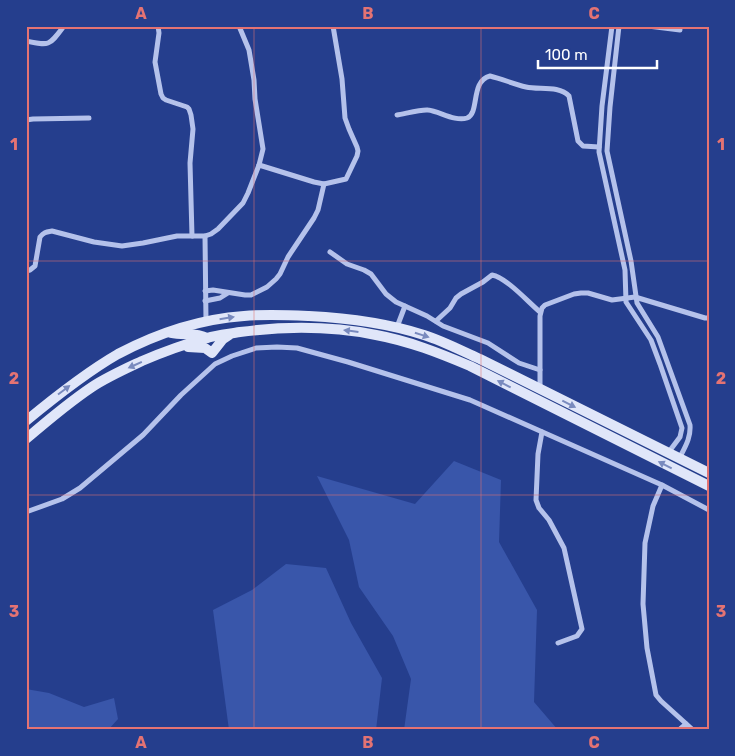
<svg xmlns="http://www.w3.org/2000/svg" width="735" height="756" font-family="Rubik,sans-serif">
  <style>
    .green { fill: #3956aa }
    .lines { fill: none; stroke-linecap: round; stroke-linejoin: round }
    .minor { stroke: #b5c2eb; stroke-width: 5 }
    .secondary { stroke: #e0e6f9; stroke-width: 10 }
    .oneway { fill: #798abe }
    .grid { fill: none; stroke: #e47373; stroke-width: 1; stroke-opacity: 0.55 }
    .neatline { fill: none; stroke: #e47373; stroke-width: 2 }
    .grid-label { font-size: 16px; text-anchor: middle; font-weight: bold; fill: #e47373 }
  </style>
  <rect width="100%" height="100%" fill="#253e8d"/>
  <g class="green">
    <polygon points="454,461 501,480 499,542 537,610 534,702 558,730 404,730 411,679 393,636 359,587 349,540 317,476 415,504"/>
    <polygon points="286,564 326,568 351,623 382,678 376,730 229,730 213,610 252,590"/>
    <polygon points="26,689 49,693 84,707 114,698 118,719 108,730 26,730"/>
  </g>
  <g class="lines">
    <g class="minor">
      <polyline points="158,26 159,33 155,62 161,94 163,98 166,100 187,107 189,109 191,115 193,129 190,163 192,236"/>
      <polyline points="612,26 602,106 599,152 625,270 626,302 651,340 660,364 682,428 680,437 668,453"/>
      <path d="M619,26L610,107L607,151L631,261L637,303L658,337L690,425C691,438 685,447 679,459"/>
      <polyline points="648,26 680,30"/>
      <path d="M26,41C50,46 49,46 64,26"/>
      <path d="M397,115C404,114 422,109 428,110C439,111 455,122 467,118C480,113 470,81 490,76C502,79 514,84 526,87C539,90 559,85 569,96L578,141L583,146L599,147"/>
      <polyline points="26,120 33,119 89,118"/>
      <polyline points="259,165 314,182 324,184"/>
      <polyline points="205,236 206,321"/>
      <polyline points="330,252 347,264 364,270 371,274 386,294 396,302 427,316 443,326 488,343 519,363 540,370"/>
      <path d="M26,271L30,270L35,266L40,237C44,232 46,232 52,231L94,242L122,246L143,243L177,236H205L211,234L218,229L243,203L248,193L259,165L263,149L255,99L254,80L249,50L239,26"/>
      <polyline points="205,291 213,290 245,295 251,295 267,287 276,279 280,274 288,257 314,218 318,210 324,184 346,179 357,156 358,151 357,147 349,129 345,118 342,79 333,26"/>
      <polyline points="205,301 220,298 228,293"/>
      <path d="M436,321L450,308L456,298L461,294L483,282L492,275C507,278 528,302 540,312"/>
      <polyline points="397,327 405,306"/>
      <polyline points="540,389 540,316 542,308 545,305 574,294 581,293 588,293 612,300 635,297 705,318 709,318"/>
      <polyline points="542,432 538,454 536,500 539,508 549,520 564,548 582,629 577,636 558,643"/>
      <polyline points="662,485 653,506 645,543 643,604 647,648 656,695 661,701 693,730"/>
      <polyline points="26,512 62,499 80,488 143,435 181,395 215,364 232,356 256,348 277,347 297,348 348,362 470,400 662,485 709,510"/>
      <polyline points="679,730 686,724"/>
    </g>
    <g class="secondary">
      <path d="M171,333C183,336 195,332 207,338"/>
      <polyline points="188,347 205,348 212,353 223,339 229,335"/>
      <path d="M26,421C55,397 85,373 118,354C156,334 201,319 244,316C266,314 287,315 309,316C348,318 387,323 424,335C443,341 462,351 480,359L709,473"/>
      <path d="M26,439C47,421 68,403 92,387C107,377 125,369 142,361C163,352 185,344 207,338C218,335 229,334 240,332C286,326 331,326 376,335C409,341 439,353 470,366L709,486"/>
    </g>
  </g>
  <defs><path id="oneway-solid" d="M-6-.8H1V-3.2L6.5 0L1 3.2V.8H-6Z" transform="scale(1.25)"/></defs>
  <g class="oneway">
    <use href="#oneway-solid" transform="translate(227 318) rotate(-9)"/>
    <use href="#oneway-solid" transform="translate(351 331) rotate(-173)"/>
    <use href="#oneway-solid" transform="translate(422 335) rotate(18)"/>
    <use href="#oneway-solid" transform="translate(135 365) rotate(156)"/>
    <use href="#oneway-solid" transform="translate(504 384) rotate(-153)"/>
    <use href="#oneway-solid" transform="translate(64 390) rotate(-37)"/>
    <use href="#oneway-solid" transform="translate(569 404) rotate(27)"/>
    <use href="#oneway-solid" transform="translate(665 465) rotate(-153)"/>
  </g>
  <path class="grid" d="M254,26V730M481,26V730M26,261H709M26,495H709"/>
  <rect width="735" height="756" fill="none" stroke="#253e8d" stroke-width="55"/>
  <path d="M538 60v8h119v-8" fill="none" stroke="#ffffff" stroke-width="2.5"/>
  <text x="545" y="60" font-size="15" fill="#ffffff" stroke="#253e8d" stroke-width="4" paint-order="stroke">100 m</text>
  <rect x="28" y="28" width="680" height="700" class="neatline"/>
  <g class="grid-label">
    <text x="141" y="19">A</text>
    <text x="368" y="19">B</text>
    <text x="594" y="19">C</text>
    <text x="14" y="150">1</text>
    <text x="721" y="150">1</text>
    <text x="14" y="384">2</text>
    <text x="721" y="384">2</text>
    <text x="14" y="617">3</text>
    <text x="721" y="617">3</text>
    <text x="141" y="748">A</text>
    <text x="368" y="748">B</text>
    <text x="594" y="748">C</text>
  </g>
</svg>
